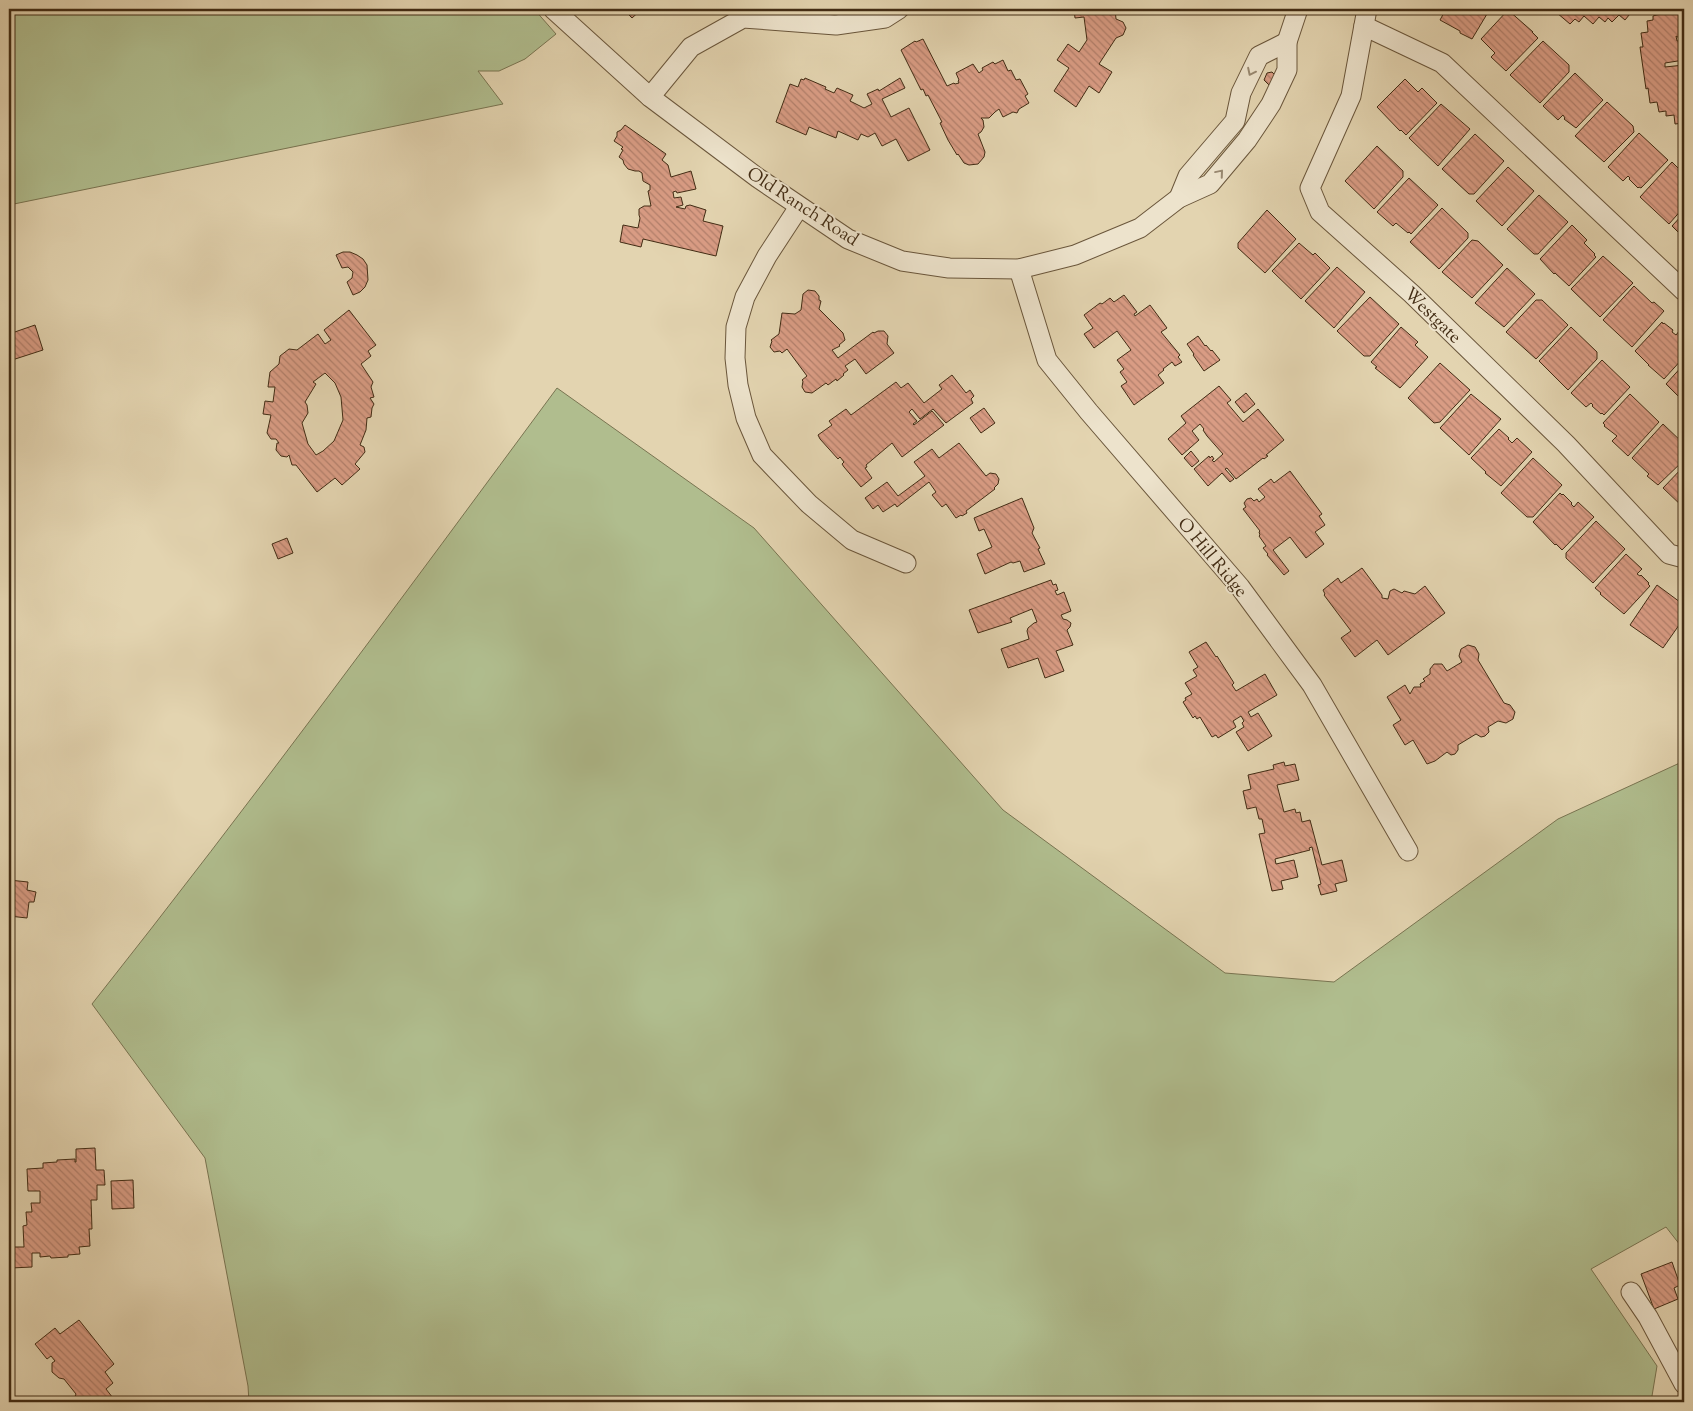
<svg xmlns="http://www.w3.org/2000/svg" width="1693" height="1411" font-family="'Sorts Mill Goudy',serif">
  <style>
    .green { fill: #b0bd8e; stroke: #797451 }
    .building { fill: url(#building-back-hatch); stroke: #422c14; fill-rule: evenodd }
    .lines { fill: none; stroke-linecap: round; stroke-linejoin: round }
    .minor-casing { stroke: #6a563b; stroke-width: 21 }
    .minor { stroke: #ede3cc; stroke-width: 19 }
    .oneway { stroke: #988870 }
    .labels { text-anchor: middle; stroke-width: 4; stroke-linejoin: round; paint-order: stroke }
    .street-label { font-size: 18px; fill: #422c14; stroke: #ede3cc }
  </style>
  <defs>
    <pattern id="building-back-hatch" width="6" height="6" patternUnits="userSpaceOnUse" patternTransform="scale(1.25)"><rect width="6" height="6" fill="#d99c84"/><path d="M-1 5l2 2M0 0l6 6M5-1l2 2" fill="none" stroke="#b27f6b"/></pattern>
  </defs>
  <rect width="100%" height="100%" fill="#e3d4b0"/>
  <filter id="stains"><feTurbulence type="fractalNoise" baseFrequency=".004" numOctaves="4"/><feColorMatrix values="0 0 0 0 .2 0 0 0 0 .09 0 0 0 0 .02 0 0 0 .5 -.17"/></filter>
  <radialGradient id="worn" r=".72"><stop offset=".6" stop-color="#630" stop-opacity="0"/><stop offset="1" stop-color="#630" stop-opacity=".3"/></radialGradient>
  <g class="green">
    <polygon points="9,9 429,9 431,11 431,9 534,9 556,34 525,59 499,71 478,71 503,104 9,205"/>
    <path d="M557,388L754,528L1003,810L1225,973L1334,982L1558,819L1684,761V1250L1666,1227L1591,1269L1657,1366L1651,1402H249L248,1386L205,1158L92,1004C252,802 404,595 557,388Z"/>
  </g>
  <g class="building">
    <polygon points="623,9 642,9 632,18"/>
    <polygon points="1074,9 1115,9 1116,19 1123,22 1126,28 1123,35 1116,38 1099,64 1112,72 1099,93 1089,86 1076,107 1054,91 1069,68 1057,60 1068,44 1079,52 1087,40 1084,17 1075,18"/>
    <polygon points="1446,9 1490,9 1472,39 1460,33 1460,31 1440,20"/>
    <polygon points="1555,9 1634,9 1625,20 1619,15 1612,22 1608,18 1605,22 1599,17 1593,24 1584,16 1579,22 1575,19 1570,24 1557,13 1559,12"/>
    <polygon points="1660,9 1684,9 1684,35 1681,39 1676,36 1677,41 1684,40 1684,60 1665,63 1665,67 1684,65 1684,123 1675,124 1674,115 1666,116 1666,111 1659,112 1657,102 1650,103 1648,88 1646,89 1640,47 1643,47 1641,33 1648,32 1647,21 1653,20 1653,16 1660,14"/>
    <polygon points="1508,10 1533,32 1532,32 1538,38 1506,71 1491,57 1495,53 1481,39"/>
    <polygon points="923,39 947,86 954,83 955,84 959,83 958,81 959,80 956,73 973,64 979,73 983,70 982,68 993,62 995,64 1003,60 1008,71 1011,70 1016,80 1020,79 1028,94 1025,96 1029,103 1019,109 1017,113 1013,112 1003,117 999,109 995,112 989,118 981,118 983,120 984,127 981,132 978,134 985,152 984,157 978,164 969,165 964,163 958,154 957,155 948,140 940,123 942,122 928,95 926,96 923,89 921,90 901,50 915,41 916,42"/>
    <polygon points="1543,41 1569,65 1569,72 1540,103 1510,75"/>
    <polygon points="1272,72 1278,78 1275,84 1269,85 1264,80 1267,73"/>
    <polygon points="1575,73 1603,100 1576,128 1564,119 1565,118 1563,115 1558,120 1543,106"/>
    <polygon points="805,78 826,87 825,89 834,93 837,88 853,95 850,101 864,108 872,104 867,94 878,89 879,91 900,78 905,88 882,99 891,117 909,108 930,150 908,161 896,139 882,146 875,133 868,137 861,134 858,140 838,131 836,138 809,127 806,135 776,122 790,84 798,87 801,79 804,80"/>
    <polygon points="1405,79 1418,92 1422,88 1437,103 1406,135 1401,130 1400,131 1377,107"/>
    <polygon points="1607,102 1633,126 1634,132 1604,162 1575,136"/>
    <polygon points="1441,104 1470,129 1438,166 1409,138"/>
    <polygon points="625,125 666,154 662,160 668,165 671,177 691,171 696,189 677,193 676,191 673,192 674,198 681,197 683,205 676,207 685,209 686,206 690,205 706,210 703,221 723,226 716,256 643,239 641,247 620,242 623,225 638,228 640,218 639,215 639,209 644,206 651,206 648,191 650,190 650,185 643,181 642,173 639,171 635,171 628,169 624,164 623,160 619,157 623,150 621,149 623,147 614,141 617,136 617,132 621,130"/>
    <polygon points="1639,133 1668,160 1641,188 1639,187 1638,188 1629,179 1630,178 1628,176 1623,181 1608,167"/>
    <polygon points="1475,134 1504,161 1474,194 1469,194 1442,169"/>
    <polygon points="1377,146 1403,171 1403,177 1374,209 1345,181"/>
    <polygon points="1672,162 1684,174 1684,207 1669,224 1640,197"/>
    <polygon points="1508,167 1534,191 1502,226 1476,201"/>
    <polygon points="1409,178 1438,205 1411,234 1409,232 1408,233 1396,223 1393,226 1377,212"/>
    <polygon points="1539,195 1568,222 1538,254 1534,254 1507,229"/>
    <polygon points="1442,208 1468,233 1468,238 1439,269 1410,242"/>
    <polygon points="1267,210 1296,239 1265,273 1238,248 1238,243"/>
    <polygon points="1684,213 1684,238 1672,226"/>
    <polygon points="1572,225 1587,240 1584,243 1595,254 1594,255 1596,257 1569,286 1555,273 1554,274 1540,259"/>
    <polygon points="1472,240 1478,241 1503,265 1472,298 1442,272"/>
    <polygon points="1299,243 1313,255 1315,253 1330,268 1301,299 1272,271"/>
    <polygon points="343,252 350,252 357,255 363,259 367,265 368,280 365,287 360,292 353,295 347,282 352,278 353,272 348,267 342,268 336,255"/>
    <polygon points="1603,256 1633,283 1600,317 1571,289"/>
    <polygon points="1337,267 1365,292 1334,328 1305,301"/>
    <polygon points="1507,268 1535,294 1504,327 1475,303"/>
    <polygon points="1634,286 1652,303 1654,302 1664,311 1632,347 1603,320"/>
    <polygon points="808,290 815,291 819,296 819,300 821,301 819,309 843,333 845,340 839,345 840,346 832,350 838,358 873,332 874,333 878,331 884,331 888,336 887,344 894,353 866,374 855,359 845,366 848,370 843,374 844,375 837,381 836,379 828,385 826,383 812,393 805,392 802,387 803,381 802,380 807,376 787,349 782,353 780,351 774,352 770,347 772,341 771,340 779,334 782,313 795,314 801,310 803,294"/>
    <polygon points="1124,295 1137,312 1134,314 1135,316 1150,305 1167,328 1161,332 1180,355 1178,357 1182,362 1175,366 1172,362 1163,369 1164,370 1158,375 1164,383 1134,405 1121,386 1127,382 1120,372 1124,369 1117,360 1131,350 1117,331 1094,348 1084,334 1093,328 1084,315 1100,303 1102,304 1110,298 1114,302"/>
    <polygon points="1370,297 1399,324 1370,356 1364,356 1337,331"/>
    <polygon points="1536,300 1542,300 1568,325 1536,359 1506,332"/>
    <path d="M349,310L376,345L368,351L371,356L361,364L373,382L371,387L374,397L370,398L374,404L372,408L371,417L367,418L366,430L360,445L364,447L365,452L355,464L360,469L342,485L335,478L317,492L296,465H292L289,455L287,457L281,456L276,450L277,443H279L276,439H271L267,433L271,415L263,414L265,401L273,402L275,387H268L270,372L279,364L280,356L289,349L297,350L318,334L325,344L331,340L324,330ZM325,373L335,383L341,397L343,420L334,441L323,451L316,455L308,444L302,423L308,413L307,405L305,402L316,384L313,382Z"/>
    <polygon points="1662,322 1663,324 1664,323 1673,330 1672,332 1676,335 1680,330 1684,334 1684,357 1664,379 1648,365 1649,365 1635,351"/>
    <polygon points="35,325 43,350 9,361 9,334"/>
    <polygon points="1401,327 1418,342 1415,345 1428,357 1400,388 1375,368 1377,367 1371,362"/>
    <polygon points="1571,327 1597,352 1597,359 1568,390 1539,361"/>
    <polygon points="1198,336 1205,346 1206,345 1211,351 1212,350 1220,360 1204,371 1193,355 1194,354 1187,344"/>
    <polygon points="1602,360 1630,387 1604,415 1602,413 1601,414 1592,406 1593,405 1591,403 1586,407 1571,393"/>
    <polygon points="1440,363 1470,390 1440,422 1434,423 1408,398"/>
    <polygon points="1684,364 1684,400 1682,398 1681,399 1666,384"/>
    <polygon points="952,375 966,393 970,390 974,396 971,399 973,403 946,423 933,409 920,419 912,409 909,412 917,421 913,424 914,425 932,411 944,425 902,457 892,443 866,465 867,467 865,468 872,478 861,487 844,467 842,464 844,462 840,457 838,459 820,439 818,435 832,425 829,421 846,409 851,415 896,382 901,388 908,383 924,403 942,389 939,385"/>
    <polygon points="1219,386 1231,400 1227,403 1243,422 1258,409 1284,440 1266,455 1268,456 1264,459 1263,458 1236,479 1227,468 1225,469 1234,479 1230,482 1222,473 1208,486 1194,469 1209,456 1210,458 1212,456 1214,459 1212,460 1214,462 1223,454 1207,436 1203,430 1204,429 1200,424 1192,431 1199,440 1182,455 1168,439 1186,423 1181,416"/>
    <polygon points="1246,393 1255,404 1244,413 1235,402"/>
    <polygon points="1471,394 1501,419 1469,455 1440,428"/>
    <polygon points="1630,394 1659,422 1628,456 1612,441 1617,436 1604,426 1605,425 1603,423"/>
    <polygon points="984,408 995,423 981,433 970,418"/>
    <polygon points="1663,424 1684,444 1684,460 1658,485 1647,476 1649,474 1632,458"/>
    <polygon points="1499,429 1509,438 1508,439 1512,443 1517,438 1532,452 1501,486 1485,473 1486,472 1471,458"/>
    <polygon points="959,443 986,476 990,473 996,474 999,479 998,484 994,488 995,489 966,511 967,513 962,516 961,515 956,518 946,504 942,507 932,495 936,492 929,482 897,507 895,504 883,512 878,505 873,509 865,498 887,482 898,496 925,476 914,462 932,449 939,458"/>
    <polygon points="1191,451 1199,461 1192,467 1184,458"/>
    <polygon points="1533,458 1562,485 1533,517 1527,517 1501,493"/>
    <polygon points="1684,466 1684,508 1663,488"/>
    <polygon points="1290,471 1322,514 1319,516 1325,525 1315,532 1324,544 1306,558 1290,537 1273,550 1289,571 1284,575 1267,555 1268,554 1263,548 1266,546 1259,536 1260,535 1259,532 1260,531 1243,509 1246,507 1244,503 1247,499 1251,498 1254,501 1257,499 1259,502 1265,497 1258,489 1271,479 1274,483"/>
    <polygon points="1560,493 1562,495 1563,494 1572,503 1571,504 1574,507 1578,502 1594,517 1562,550 1556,544 1555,545 1533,522"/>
    <polygon points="1022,498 1034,528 1032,533 1040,548 1038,549 1045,564 1024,572 1020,561 1013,563 1011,562 985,574 977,554 992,547 984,529 979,531 974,518"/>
    <polygon points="1596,521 1625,549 1593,583 1566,558 1566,553"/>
    <polygon points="287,538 293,553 278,559 272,544"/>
    <polygon points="1626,554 1642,569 1637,574 1640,576 1641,575 1649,583 1648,584 1650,586 1624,614 1600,594 1601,593 1595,588"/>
    <polygon points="1362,568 1382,595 1382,598 1388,599 1390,591 1394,589 1402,593 1404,591 1415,594 1425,586 1445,613 1388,655 1377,640 1355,657 1341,638 1351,631 1324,595 1325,594 1323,590 1338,578 1341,583"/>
    <polygon points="1051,580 1053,585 1056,584 1058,590 1055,591 1057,595 1064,592 1071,611 1061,615 1063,619 1067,620 1071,623 1070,627 1067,630 1073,645 1056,651 1064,671 1045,678 1038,658 1008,668 1001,649 1029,639 1027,631 1028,628 1034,623 1037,622 1032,609 1010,618 1012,622 978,633 969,610"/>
    <polygon points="1657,585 1684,605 1684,618 1663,648 1630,625"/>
    <polygon points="1206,642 1216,657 1217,656 1234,683 1232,685 1236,691 1265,674 1277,695 1248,712 1251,717 1258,713 1272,736 1248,751 1236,732 1244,727 1242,723 1244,721 1241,716 1233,721 1236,727 1218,738 1216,735 1212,737 1200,717 1197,719 1195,716 1193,718 1183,702 1186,700 1185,698 1192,694 1185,683 1197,676 1193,670 1198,667 1189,652"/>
    <polygon points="1468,645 1475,647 1479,654 1478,660 1504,703 1510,705 1515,712 1513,719 1506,723 1498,721 1488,727 1489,732 1485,736 1481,737 1476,734 1458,745 1458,750 1455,754 1451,755 1447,752 1435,761 1427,764 1413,740 1405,745 1393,725 1401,720 1387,697 1405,685 1410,694 1414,687 1421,687 1420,684 1425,681 1423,679 1430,674 1430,669 1434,664 1442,664 1447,671 1462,662 1459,656 1461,649"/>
    <polygon points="1284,762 1285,766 1295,764 1299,780 1277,785 1284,812 1295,809 1296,813 1300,812 1302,822 1310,820 1322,865 1342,860 1347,881 1335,884 1337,891 1321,895 1318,885 1321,884 1312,847 1309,848 1310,850 1275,859 1276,864 1294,860 1298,877 1281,881 1283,889 1272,891 1259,834 1265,833 1262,819 1259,819 1256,807 1247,809 1243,791 1251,789 1248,775 1274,769 1273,765"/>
    <polygon points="9,880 28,882 27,890 36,892 34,902 29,902 27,918 9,916"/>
    <polygon points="95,1148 96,1170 104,1170 105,1185 97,1185 97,1200 91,1200 92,1229 89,1229 90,1246 79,1247 80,1254 68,1255 68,1257 51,1258 50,1256 40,1257 40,1253 32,1253 32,1267 11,1268 10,1247 24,1247 23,1226 27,1225 26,1212 32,1212 31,1203 40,1203 40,1191 28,1191 27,1169 43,1168 43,1163 57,1162 57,1160 75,1159 75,1162 76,1162 76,1149"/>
    <polygon points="133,1180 134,1208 112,1209 111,1181"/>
    <polygon points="1672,1262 1680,1285 1674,1288 1678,1299 1654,1309 1641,1274"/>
    <polygon points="79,1320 114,1364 105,1372 113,1383 106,1389 116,1402 76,1402 74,1399 76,1394 64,1379 59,1378 52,1372 52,1363 55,1361 51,1356 47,1359 35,1344 55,1328 60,1334"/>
  </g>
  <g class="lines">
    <g class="minor-casing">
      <g id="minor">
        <polyline points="553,9 650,97 758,178 848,239 902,261 949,268 1019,269 1075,255 1140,228 1179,198 1210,184 1247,140 1271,104 1287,70 1287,42 1298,9"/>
        <polyline points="1367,9 1351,96 1310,188 1320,212 1412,294 1566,444 1669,554 1684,558"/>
        <polyline points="1364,26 1442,63 1684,291"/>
        <polyline points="650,97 691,47 743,18 836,25 885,18 899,9"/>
        <polyline points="1179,198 1188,176 1235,121 1241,93 1259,56 1287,42"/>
        <polyline points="799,207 767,256 745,297 736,327 735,358 738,385 746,418 762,455 809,504 852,540 906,563"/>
        <polyline points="1019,269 1047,360 1089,412 1240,587 1312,685 1408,851"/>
        <polyline points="1631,1292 1648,1317 1684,1384"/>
      </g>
    </g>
    <use href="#minor" class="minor"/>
  </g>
  <defs><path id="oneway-chevron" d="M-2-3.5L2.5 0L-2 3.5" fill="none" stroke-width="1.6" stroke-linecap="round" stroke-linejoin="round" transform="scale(1.25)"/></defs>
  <g class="oneway">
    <use href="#oneway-chevron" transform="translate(1251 72) rotate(116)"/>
    <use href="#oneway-chevron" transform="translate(1220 173) rotate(-50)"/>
  </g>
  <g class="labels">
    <g class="street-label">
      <text transform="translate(803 206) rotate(33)" y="6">Old Ranch Road</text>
      <text transform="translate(1433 315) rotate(44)" y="6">Westgate</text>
      <text transform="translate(1213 557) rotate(50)" y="6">O Hill Ridge</text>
    </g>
  </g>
  <rect width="1693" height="1411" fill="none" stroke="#e3d4b0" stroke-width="30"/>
  <rect x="10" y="10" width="1673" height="1391" fill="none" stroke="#422c14" stroke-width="2.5"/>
  <rect x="15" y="15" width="1663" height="1381" fill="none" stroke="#422c14"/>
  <rect width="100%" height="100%" filter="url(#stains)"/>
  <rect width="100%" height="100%" fill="url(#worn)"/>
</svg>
